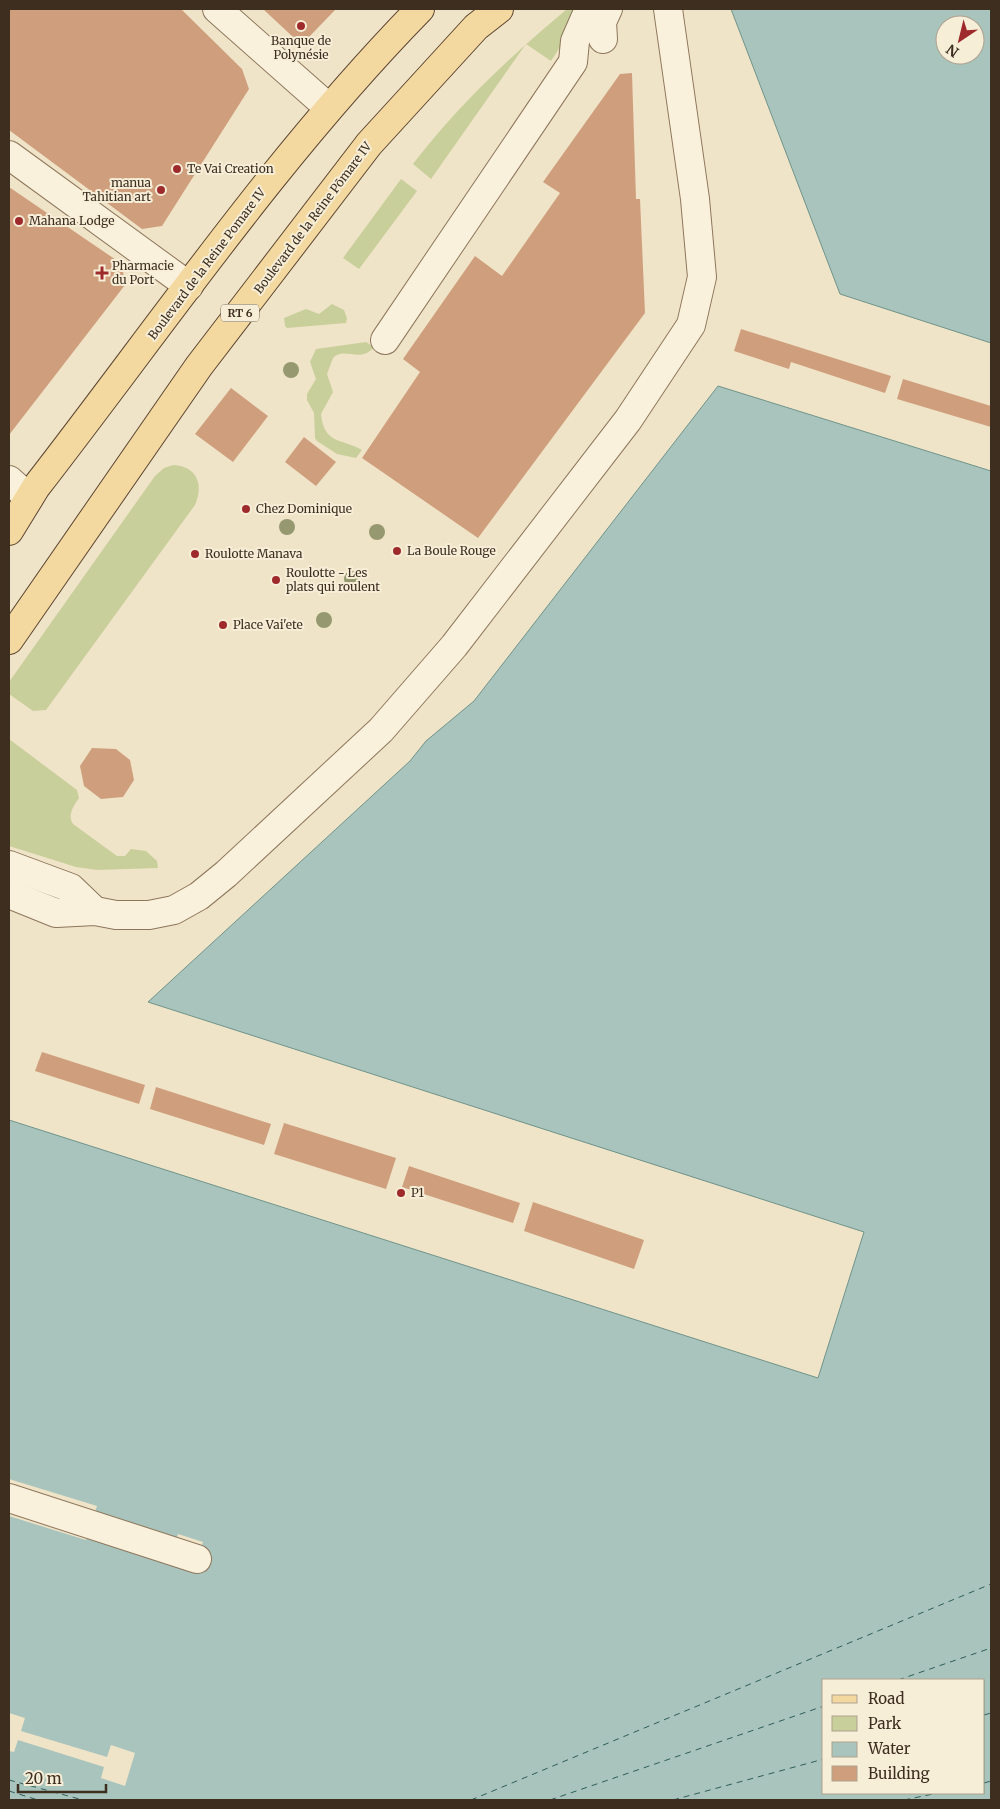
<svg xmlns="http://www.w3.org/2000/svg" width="1000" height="1809" font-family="Merriweather,serif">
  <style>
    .green { fill: #c9cf9b }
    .water { fill: #a9c4bc; stroke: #6f938a; fill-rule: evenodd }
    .pier { fill: #f0e4c8 }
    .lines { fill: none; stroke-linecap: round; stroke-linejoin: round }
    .ferry { stroke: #2f5d5a; stroke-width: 1; stroke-dasharray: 6 5; stroke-linecap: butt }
    .building { fill: #cf9f7d }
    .minor-casing { stroke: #8d765c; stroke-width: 30 }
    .major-casing { stroke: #5b4430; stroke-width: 30 }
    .minor { stroke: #faf1dc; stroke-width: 28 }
    .major { stroke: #f3d9a0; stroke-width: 28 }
    .tree { fill: #96986f }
    .poi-dot { fill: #9e2a2b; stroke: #f7eed8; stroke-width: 2 }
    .labels { text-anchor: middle; stroke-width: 4; stroke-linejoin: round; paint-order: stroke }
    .shield { fill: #f7eed8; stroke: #756857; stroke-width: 1 }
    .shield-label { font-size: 11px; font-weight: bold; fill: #3d2e20 }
    .poi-label { font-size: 12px; fill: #3d2e20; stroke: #f7eed8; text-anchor: start }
    .street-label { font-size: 12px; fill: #3d2e20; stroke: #f7eed8 }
  </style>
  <rect width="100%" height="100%" fill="#f0e4c8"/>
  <g class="green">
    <path d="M567,9H581L577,21L551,61L526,44L431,179L413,164C457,106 511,56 567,9Z"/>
    <polygon points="401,179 417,191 359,269 343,258"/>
    <polygon points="332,304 344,310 347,318 346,323 287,328 285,326 284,318 306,309 319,314"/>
    <path d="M366,342L374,347C360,364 344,346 333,358L327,374L333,392L321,414C324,445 342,438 362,450L356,458L337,454L317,441L315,438L314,413L307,400V394L316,379L310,362L316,349Z"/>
    <path d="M173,465C197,466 204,485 195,505L46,710L33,711L9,694V682L155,476L164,468Z"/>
    <path d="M9,739L77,790L79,798C74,806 67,814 73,824L117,856H125L131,849L146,851L157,861L158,868L97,870L76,867L9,846Z"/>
  </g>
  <g class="water">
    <path d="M731,9H991V343L840,294ZM945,25H975V55H945Z"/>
    <path d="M718,386L991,471V1800H9V1120L818,1378L864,1232L148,1002L410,761L426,741L474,701ZM824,1680H984V1793H824Z"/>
  </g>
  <g class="pier">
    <polygon points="9,1479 97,1506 93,1518 175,1545 178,1534 203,1542 193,1572 169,1564 172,1555 90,1528 86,1540 9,1516"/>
    <polygon points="9,1713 25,1718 21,1731 107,1757 111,1745 135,1753 125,1786 101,1778 104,1767 18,1740 14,1752 9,1751"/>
  </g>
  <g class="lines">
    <g class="ferry">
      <polyline points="898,1680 991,1648"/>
      <polyline points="984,1715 991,1713"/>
      <polyline points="9,1780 83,1800"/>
      <polyline points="984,1783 991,1781"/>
      <polyline points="9,1791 38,1800"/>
      <polyline points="471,1800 991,1584"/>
      <polyline points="550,1800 824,1706"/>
      <polyline points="673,1800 824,1759"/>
      <polyline points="904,1800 938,1793"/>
    </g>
  </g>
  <g class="building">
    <polygon points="9,9 181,9 242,69 249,89 162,226 142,229 9,130"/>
    <polygon points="263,9 336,9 308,38 293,37"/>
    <polygon points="632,73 636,199 640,199 645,313 478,538 362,458 420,372 403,359 475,256 502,276 560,193 543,182 620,74"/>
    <polygon points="9,187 122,264 125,285 9,435"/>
    <polygon points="741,329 891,376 885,393 791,362 789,369 734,351"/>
    <polygon points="903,379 991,406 991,427 897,399"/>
    <polygon points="231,388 268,416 233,462 195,434"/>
    <polygon points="304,437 336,462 316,486 285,462"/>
    <polygon points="92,748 116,749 130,760 134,780 123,797 101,799 84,786 80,766"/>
    <polygon points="42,1052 145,1085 139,1104 35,1071"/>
    <polygon points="156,1087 271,1124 264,1145 150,1109"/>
    <polygon points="284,1123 396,1158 386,1189 274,1154"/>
    <polygon points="409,1166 520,1203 513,1223 402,1187"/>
    <polygon points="533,1202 644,1240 634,1269 524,1231"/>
  </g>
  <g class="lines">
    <g class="minor-casing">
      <g id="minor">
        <polyline points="217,9 329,108"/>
        <polyline points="603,39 602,22 608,9"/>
        <polyline points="9,155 189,286"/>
        <polyline points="385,340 573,62 575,41 589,9"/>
        <polyline points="9,480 29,498"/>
        <polyline points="9,865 71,888 95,911"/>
        <polyline points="9,894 56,913 95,911 116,915 149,915 174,910 199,896 226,874 381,730 454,646 628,420 691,325 702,277 695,199 668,9"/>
        <polyline points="9,1498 197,1559"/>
      </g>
    </g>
    <g class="major-casing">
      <g id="major">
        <path d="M9,531L36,487C161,326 277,155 420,9"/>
        <polyline points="9,640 199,366 369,144 476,27 499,9"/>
      </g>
    </g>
    <use href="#minor" class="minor"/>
    <use href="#major" class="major"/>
  </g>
  <g class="tree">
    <circle cx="291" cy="370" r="8"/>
    <circle cx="287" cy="527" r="8"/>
    <circle cx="377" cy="532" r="8"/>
    <circle cx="352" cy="579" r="8"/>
    <circle cx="324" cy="620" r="8"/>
  </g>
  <g class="poi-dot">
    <circle cx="301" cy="26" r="5"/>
    <circle cx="177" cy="169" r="5"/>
    <circle cx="161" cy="190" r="5"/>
    <circle cx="19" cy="221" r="5"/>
    <path d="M99.5 265.5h5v5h5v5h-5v5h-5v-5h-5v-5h5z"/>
    <circle cx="246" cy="509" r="5"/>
    <circle cx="397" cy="551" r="5"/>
    <circle cx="195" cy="554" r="5"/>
    <circle cx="276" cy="580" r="5"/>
    <circle cx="223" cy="625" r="5"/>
    <circle cx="401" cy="1193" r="5"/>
  </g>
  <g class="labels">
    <rect class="shield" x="221" y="304.5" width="38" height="17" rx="4"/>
    <g class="shield-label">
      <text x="240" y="317">RT 6</text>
    </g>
    <g class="poi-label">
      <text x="301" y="45" text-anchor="middle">Banque de<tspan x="301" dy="14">Polynésie</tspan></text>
      <text x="187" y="173">Te Vai Creation</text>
      <text x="151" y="187" text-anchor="end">manua<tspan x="151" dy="14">Tahitian art</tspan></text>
      <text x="29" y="225">Mahana Lodge</text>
      <text x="112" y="270">Pharmacie<tspan x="112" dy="14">du Port</tspan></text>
      <text x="256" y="513">Chez Dominique</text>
      <text x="407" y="555">La Boule Rouge</text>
      <text x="205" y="558">Roulotte Manava</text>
      <text x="286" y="577">Roulotte - Les<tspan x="286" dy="14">plats qui roulent</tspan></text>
      <text x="233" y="629">Place Vai'ete</text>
      <text x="411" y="1197">P1</text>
    </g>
    <g class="street-label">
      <text transform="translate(313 218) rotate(-53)" y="4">Boulevard de la Reine Pōmare IV</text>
      <text transform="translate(207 264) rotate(-53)" y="4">Boulevard de la Reine Pomare IV</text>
    </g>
  </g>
  <rect width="1000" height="1809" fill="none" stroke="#3d2e20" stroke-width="20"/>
  <rect x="822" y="1679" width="162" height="115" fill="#f7eed8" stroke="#ada18e"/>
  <rect x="832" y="1695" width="25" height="8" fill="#f3d9a0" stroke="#ada18e"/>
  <text x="868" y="1704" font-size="15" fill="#3d2e20">Road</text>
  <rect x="832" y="1716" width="25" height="15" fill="#c9cf9b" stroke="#ada18e"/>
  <text x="868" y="1729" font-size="15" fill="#3d2e20">Park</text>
  <rect x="832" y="1742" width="25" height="15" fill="#a9c4bc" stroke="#ada18e"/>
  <text x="868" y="1754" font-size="15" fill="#3d2e20">Water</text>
  <rect x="832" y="1766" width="25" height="15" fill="#cf9f7d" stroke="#ada18e"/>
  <text x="868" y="1779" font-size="15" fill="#3d2e20">Building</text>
  <g transform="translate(960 40) rotate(215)"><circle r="24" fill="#f7eed8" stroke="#ada18e"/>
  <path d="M0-4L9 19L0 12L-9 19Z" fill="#9e2a2b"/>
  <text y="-8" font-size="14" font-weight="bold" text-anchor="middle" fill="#3d2e20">N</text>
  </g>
  <path d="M18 1784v8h88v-8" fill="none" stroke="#3d2e20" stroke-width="2.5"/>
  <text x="25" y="1784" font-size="15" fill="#3d2e20" stroke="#f7eed8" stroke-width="4" paint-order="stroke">20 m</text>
</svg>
